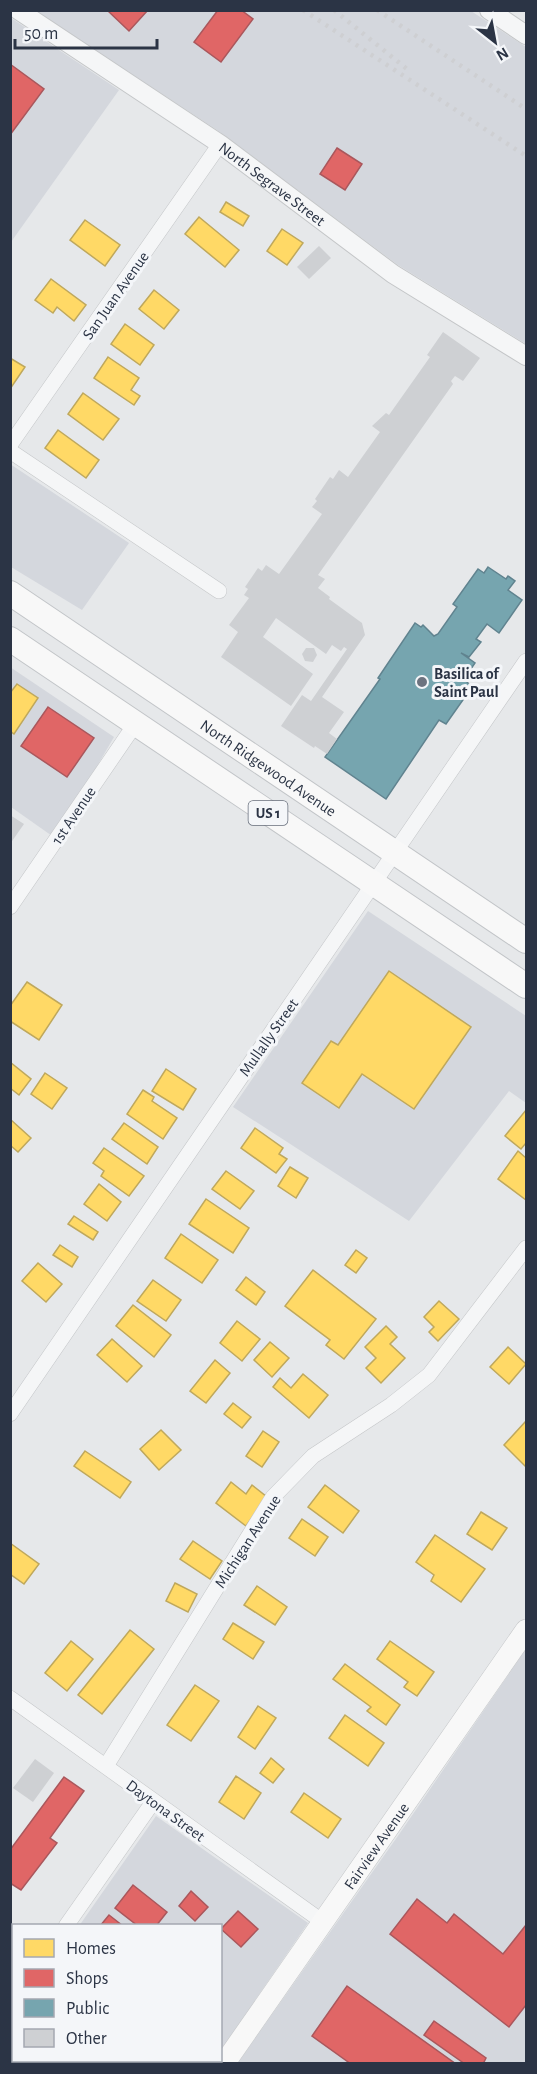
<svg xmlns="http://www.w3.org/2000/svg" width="537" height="2074" font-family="'Alegreya Sans',sans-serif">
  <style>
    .built { fill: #d4d7dd }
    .homes { fill: #ffd966; stroke: #bfa85c; stroke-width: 1.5 }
    .shops { fill: #e06666; stroke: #aa575c; stroke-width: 1.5 }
    .public { fill: #76a5af; stroke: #60838f; stroke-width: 1.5 }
    .building { fill: #ced0d3 }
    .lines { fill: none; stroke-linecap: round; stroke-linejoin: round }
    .minor-casing { stroke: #c4c6c8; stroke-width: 16 }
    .tertiary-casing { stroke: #c4c6c8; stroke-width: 20 }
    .secondary-casing { stroke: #c4c6c8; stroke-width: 22 }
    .primary-casing { stroke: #c2c5c8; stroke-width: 26 }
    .minor { stroke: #f5f6f7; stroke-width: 15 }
    .tertiary { stroke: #f5f6f7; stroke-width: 18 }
    .secondary { stroke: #f8f8f8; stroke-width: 21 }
    .primary { stroke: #f8f8f8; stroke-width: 24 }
    .rail { stroke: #cecfd2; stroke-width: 4.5; stroke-dasharray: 3 6; stroke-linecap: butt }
    .poi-dot { fill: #6c737f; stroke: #f4f6f9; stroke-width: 2 }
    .labels { text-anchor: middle; stroke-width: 6; stroke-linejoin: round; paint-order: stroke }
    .shield { fill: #f4f6f9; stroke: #676e7b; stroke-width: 1.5 }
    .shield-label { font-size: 15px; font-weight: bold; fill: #2b3445 }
    .street-label { font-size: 16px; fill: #2b3445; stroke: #f4f6f9 }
    .poi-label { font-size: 16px; font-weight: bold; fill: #2b3445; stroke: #f4f6f9; text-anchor: start }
  </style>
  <rect width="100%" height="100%" fill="#e6e8ea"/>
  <g class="built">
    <polygon points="36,11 471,11 526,47 526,344 398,265 217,130"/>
    <polygon points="11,18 119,90 11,242"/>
    <polygon points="10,464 129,543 82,610 11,567"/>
    <polygon points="10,667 114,737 55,838 11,807"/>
    <polygon points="368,911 526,1016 526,1103 509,1091 409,1221 233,1107"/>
    <polygon points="526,1649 526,2063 237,2064 400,1833"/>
    <polygon points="156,1816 308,1923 221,2050 220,1926 79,1926"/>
    <polygon points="13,2018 14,2060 213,2061 211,2064 11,2064 11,2023"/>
  </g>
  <g class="homes">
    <polygon points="226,202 249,216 243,226 220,212"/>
    <polygon points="199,217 239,250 225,267 185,234"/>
    <polygon points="85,220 120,245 105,266 70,240"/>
    <polygon points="282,229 303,243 287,265 267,251"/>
    <polygon points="51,279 86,305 74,321 57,307 53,313 35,300"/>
    <polygon points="154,290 179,310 164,329 139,309"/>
    <polygon points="125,324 154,345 140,365 111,344"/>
    <polygon points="108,357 139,378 131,390 140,396 134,405 94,378"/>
    <polygon points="10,358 25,367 10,389"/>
    <polygon points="83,393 119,419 103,440 68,414"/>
    <polygon points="58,430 99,460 86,478 45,448"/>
    <polygon points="17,684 38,698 14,734 10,731 10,693"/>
    <polygon points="389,971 471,1027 414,1109 362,1074 339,1108 302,1083 331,1041 338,1045"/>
    <polygon points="27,982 62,1005 39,1040 10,1021 10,1006"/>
    <polygon points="10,1062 31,1079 19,1095 10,1088"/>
    <polygon points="166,1069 196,1089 183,1110 152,1091"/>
    <polygon points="45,1073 67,1088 52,1109 31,1094"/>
    <polygon points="143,1090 154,1097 152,1101 177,1118 163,1139 127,1114"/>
    <polygon points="526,1110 526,1143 521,1149 505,1136"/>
    <polygon points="10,1119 31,1138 18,1152 10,1145"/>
    <polygon points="124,1123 158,1147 147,1164 112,1139"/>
    <polygon points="255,1128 283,1148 279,1154 287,1159 276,1173 241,1148"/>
    <polygon points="104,1148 144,1176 129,1196 101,1176 104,1171 93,1163"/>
    <polygon points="518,1151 526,1158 526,1200 498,1179"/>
    <polygon points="290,1167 308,1178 296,1198 278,1186"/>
    <polygon points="226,1171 254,1191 240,1209 212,1189"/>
    <polygon points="99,1184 121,1202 107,1221 84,1204"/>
    <polygon points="206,1199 249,1228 233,1253 189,1224"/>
    <polygon points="74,1216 98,1232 93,1240 68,1224"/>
    <polygon points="181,1234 218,1260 202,1283 165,1258"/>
    <polygon points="60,1245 78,1257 72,1267 53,1255"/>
    <polygon points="356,1250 367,1258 356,1273 345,1265"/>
    <polygon points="38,1263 62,1284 46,1302 22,1281"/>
    <polygon points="313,1270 376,1319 344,1359 326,1345 330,1340 285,1306"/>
    <polygon points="246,1277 265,1292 256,1305 236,1290"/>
    <polygon points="153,1280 181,1300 166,1321 137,1301"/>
    <polygon points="439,1301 459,1319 438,1341 429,1332 434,1327 424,1317"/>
    <polygon points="133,1305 171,1335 154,1357 116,1326"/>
    <polygon points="237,1321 260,1339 242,1361 220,1343"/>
    <polygon points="386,1326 397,1337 390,1344 405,1358 381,1383 366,1368 376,1358 365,1347"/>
    <polygon points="112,1339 142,1366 127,1382 97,1355"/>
    <polygon points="270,1342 289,1358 272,1377 254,1360"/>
    <polygon points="508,1347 526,1364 509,1384 490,1367"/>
    <polygon points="215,1360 230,1373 206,1403 190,1391"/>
    <polygon points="303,1374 328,1395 309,1418 273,1387 280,1378 291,1388"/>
    <polygon points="233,1403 251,1417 242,1428 224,1414"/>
    <polygon points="526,1421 526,1467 504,1445"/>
    <polygon points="161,1430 181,1450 159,1470 140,1449"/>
    <polygon points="263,1431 279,1442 262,1467 246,1456"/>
    <polygon points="85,1451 131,1482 120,1498 74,1466"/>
    <polygon points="231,1482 246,1494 252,1485 267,1497 246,1526 216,1503"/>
    <polygon points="325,1485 359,1511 343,1533 308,1507"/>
    <polygon points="481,1512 507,1528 492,1550 467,1534"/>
    <polygon points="302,1519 328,1537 315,1556 289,1538"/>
    <polygon points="435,1535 485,1569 461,1602 431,1581 434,1575 416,1562"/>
    <polygon points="193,1541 222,1561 210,1579 180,1559"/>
    <polygon points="10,1543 39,1564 24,1584 10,1574"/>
    <polygon points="175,1583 197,1594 188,1612 166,1601"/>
    <polygon points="257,1586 287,1607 275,1625 244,1605"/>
    <polygon points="233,1623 264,1642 253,1659 223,1639"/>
    <polygon points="130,1630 154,1649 102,1714 78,1695"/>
    <polygon points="71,1641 93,1659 67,1691 45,1673"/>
    <polygon points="390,1641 434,1672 417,1696 404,1687 408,1682 377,1659"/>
    <polygon points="345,1664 400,1705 386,1725 367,1711 371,1707 333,1679"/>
    <polygon points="195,1685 219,1701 191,1741 167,1725"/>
    <polygon points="258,1706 276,1718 255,1749 238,1737"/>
    <polygon points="345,1715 384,1743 368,1766 329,1738"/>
    <polygon points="271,1758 284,1769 273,1783 260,1773"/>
    <polygon points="236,1776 261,1793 244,1819 219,1802"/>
    <polygon points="304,1793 341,1819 328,1838 291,1812"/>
  </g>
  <g class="shops">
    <polygon points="107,10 148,10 129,31"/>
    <polygon points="218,10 241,10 253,19 221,62 194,42"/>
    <polygon points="10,64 44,89 10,135"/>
    <polygon points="337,148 362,164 345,190 320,174"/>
    <polygon points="48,707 94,738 67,777 21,746"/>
    <polygon points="64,1777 84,1791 50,1838 57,1843 21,1890 10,1883 10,1850"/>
    <polygon points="133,1885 167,1912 156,1926 138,1926 115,1908"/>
    <polygon points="191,1891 208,1907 195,1921 179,1906"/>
    <polygon points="417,1899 447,1923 454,1914 503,1954 526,1925 526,2005 509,2027 390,1934"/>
    <polygon points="238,1911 258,1929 241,1947 221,1929"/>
    <polygon points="109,1915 123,1926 100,1926"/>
    <polygon points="347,1986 456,2064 351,2064 312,2036"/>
    <polygon points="434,2021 486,2058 483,2064 465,2064 424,2035"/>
    <polygon points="137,2060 164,2060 168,2064 135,2064"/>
  </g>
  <polygon class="public" points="488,567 506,579 508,576 515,581 508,590 522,600 499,633 487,624 476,639 481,642 469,657 461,653 475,663 464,679 472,687 446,724 439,720 386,799 325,757 380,679 378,678 415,623 421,627 423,625 434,636 438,634 457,607 453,604 478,569 484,573"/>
  <g class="building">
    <polygon points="319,246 331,258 309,279 297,267"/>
    <polygon points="443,332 480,358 463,381 455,376 451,381 453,384 318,575 325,579 318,588 330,597 329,599 362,623 365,635 322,697 344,712 329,733 337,739 327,754 315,746 314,748 281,726 302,695 311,701 347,649 344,647 341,651 332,645 326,654 276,618 263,637 313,674 291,706 221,657 238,632 229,625 249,598 244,595 248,589 245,587 258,568 262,571 266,565 279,574 322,514 312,507 317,501 315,499 330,477 333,479 339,470 348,477 380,432 372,426 386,413 389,415 430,357 427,355"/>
    <polygon points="306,648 314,648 317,655 313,662 305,661 302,654"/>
    <polygon points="10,815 24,824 10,844"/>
    <polygon points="35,1759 54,1773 33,1802 13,1788"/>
  </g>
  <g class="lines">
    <g class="minor-casing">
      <g id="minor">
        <polyline points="10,445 220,144"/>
        <polyline points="10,451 219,591"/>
        <polyline points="10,907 136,723"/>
        <polyline points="10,1414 526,661"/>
        <polyline points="10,1698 323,1922"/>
        <polyline points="106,1766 273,1497 313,1456 391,1405 429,1375 526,1248"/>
        <polyline points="66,1926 153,1802"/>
        <polyline points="10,2004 14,1999"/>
      </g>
    </g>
    <g class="tertiary-casing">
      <g id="tertiary">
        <path id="s1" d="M18,10L220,144L393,274L526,356"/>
        <polyline points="489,10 526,35"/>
      </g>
    </g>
    <g class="secondary-casing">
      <g id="secondary">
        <path id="s2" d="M224,2064L526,1630"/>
      </g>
    </g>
    <g class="primary-casing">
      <g id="primary">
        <path id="s3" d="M10,593L526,941"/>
        <polyline points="10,639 526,986"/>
      </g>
    </g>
    <use href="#minor" class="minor"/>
    <use href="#tertiary" class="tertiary"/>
    <use href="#secondary" class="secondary"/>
    <use href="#primary" class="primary"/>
    <g class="rail">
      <polyline points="303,10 526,156"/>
      <polyline points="334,10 407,69"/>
      <polyline points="377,10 526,109"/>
    </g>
  </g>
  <circle class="poi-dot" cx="422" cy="682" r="6"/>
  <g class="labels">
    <rect class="shield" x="248.5" y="801" width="39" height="24" rx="4.5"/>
    <g class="shield-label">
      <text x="268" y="818">US 1</text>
    </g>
    <g class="street-label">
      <text dy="6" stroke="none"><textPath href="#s1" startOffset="308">North Segrave Street</textPath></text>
      <text transform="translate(115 295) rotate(-55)" y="6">San Juan Avenue</text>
      <text dy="6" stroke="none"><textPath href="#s3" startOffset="312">North Ridgewood Avenue</textPath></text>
      <text transform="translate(73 815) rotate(-56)" y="6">1st Avenue</text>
      <text transform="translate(268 1037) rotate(-55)" y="6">Mullally Street</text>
      <text transform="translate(247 1541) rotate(-57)" y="6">Michigan Avenue</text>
      <text transform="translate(166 1810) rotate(36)" y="6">Daytona Street</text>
      <text dy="6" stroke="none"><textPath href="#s2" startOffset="266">Fairview Avenue</textPath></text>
    </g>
    <g class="poi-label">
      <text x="434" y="679">Basilica of<tspan x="434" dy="18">Saint Paul</tspan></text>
    </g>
  </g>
  <rect width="537" height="2074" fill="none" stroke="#2b3445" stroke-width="24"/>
  <rect x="12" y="1924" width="210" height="138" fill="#f4f6f9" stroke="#a4a8b1" stroke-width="1.5"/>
  <rect x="24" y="1939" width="30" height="18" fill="#ffd966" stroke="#a4a8b1" stroke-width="1.5"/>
  <text x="66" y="1954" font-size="18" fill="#2b3445">Homes</text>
  <rect x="24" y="1969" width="30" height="18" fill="#e06666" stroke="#a4a8b1" stroke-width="1.5"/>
  <text x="66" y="1984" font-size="18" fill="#2b3445">Shops</text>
  <rect x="24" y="1999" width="30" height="18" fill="#76a5af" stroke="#a4a8b1" stroke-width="1.5"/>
  <text x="66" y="2014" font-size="18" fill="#2b3445">Public</text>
  <rect x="24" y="2029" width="30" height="18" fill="#ced0d3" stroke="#a4a8b1" stroke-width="1.5"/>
  <text x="66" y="2044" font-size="18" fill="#2b3445">Other</text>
  <g transform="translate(495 42) rotate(149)" stroke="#f4f6f9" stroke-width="4.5" paint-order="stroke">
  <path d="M0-4.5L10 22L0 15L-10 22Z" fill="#2b3445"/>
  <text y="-9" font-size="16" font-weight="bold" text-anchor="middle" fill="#2b3445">N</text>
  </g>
  <path d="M15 39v9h142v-9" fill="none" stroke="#2b3445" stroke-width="3"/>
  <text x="24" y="39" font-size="18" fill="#2b3445" stroke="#f4f6f9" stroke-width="4.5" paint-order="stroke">50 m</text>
</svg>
